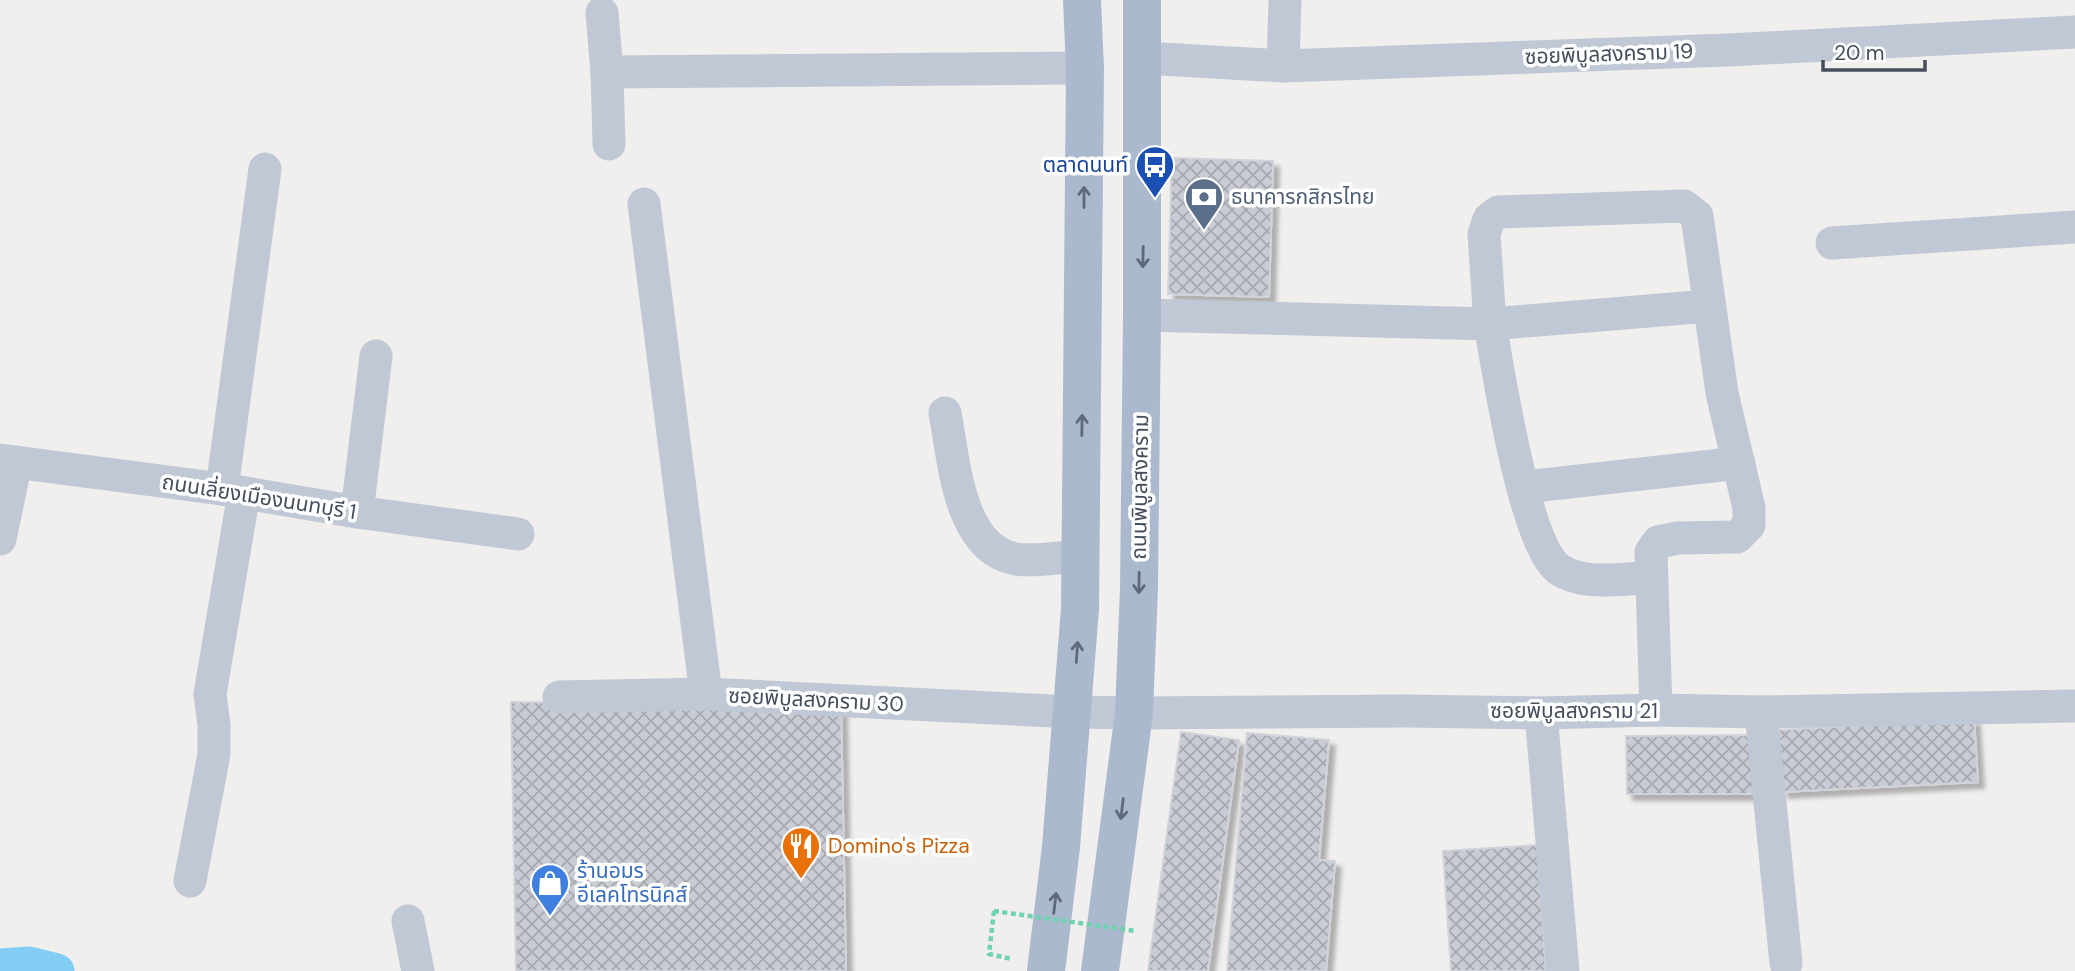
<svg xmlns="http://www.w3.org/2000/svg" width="2075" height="971" font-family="'DM Sans','Noto Sans Thai',sans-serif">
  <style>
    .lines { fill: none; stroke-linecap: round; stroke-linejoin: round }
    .canal { stroke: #82cdf3; stroke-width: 35 }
    .building { fill: url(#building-cross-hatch); stroke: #d1d3da; stroke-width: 2; filter: url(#shadow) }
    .path { stroke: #6ed3ae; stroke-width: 4.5; stroke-dasharray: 5 3.5; stroke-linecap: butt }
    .minor { stroke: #c0c8d5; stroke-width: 33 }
    .major { stroke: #abb9cf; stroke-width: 38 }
    .path-bridge { stroke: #6ed3ae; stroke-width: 4.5; stroke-dasharray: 5 3.5; stroke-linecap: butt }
    .oneway { stroke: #5e697a }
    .labels { text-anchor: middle; stroke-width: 7; stroke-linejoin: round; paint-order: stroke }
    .street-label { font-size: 21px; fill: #454e5d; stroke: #fff }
    .transit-label { font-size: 21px; fill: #164399; stroke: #fff; text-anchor: end }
    .service-label { font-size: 21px; fill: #4e5e75; stroke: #fff; text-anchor: start }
    .food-label { font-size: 21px; fill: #c56008; stroke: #fff; text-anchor: start }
    .shop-label { font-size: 21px; fill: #366cbe; stroke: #fff; text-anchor: start }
  </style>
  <defs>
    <pattern id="building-cross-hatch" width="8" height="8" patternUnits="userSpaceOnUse" patternTransform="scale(1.75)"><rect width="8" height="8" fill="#c9ccd4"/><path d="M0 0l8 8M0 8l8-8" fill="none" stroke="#a5a8af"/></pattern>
    <filter id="shadow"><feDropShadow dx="6" dy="6" stdDeviation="2" flood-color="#0004"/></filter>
  </defs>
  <rect width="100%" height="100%" fill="#f1eeee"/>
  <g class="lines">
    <polyline class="canal" points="0,966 29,964 57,971"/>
  </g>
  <g class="building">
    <polygon points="1172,158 1273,161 1269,297 1168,294"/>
    <polygon points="511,702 841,705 846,971 516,971"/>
    <polygon points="1974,719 1978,782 1782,792 1779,730"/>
    <polygon points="1181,732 1239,740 1208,971 1148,971"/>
    <polygon points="1247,733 1329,740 1319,860 1335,861 1326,971 1227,971"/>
    <polygon points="1756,735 1757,794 1627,794 1626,736"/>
    <polygon points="1537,845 1546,971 1451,971 1443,851"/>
  </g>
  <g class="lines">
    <polyline class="path" points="994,911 989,954 1012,959"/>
    <g class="minor">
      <polyline points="602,13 607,72"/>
      <polyline points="1143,58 1283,66 1728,50 2075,32"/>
      <polyline points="1283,66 1285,0"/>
      <polyline points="609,144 607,72 1085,68"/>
      <polyline points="644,204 706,694"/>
      <polyline points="1832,243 2075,227"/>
      <polyline points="1142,315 1490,324 1484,234 1489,219 1498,212 1684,206 1697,216 1722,393 1749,508 1749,525 1737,537 1678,538 1658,542 1651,552 1656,710"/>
      <path d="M945,413C954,459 958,549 1016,559C1032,562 1063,557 1080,556"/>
      <polyline points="0,460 222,489 357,512 518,534"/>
      <polyline points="1524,487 1739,463"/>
      <polyline points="222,489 265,169"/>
      <polyline points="357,512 376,356"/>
      <polyline points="0,539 16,462"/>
      <path d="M1650,578C1622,578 1584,586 1560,570C1525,547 1498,370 1490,324L1709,306"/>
      <polyline points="559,697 706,694 1072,712 1134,713 1405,711 1541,713 1656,710 1761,712 2075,706"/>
      <polyline points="1761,712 1786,963"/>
      <polyline points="1541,713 1563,971"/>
      <polyline points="190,881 214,754 214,725 210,694 244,493"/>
      <polyline points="408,921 418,971"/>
    </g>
    <g class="major">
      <polyline points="1046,971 1061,847 1080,609 1085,68 1082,0"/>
      <polyline points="1100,971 1134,713 1139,588 1142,315 1142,0"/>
    </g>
    <polyline class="path-bridge" points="994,911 1136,931"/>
  </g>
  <defs><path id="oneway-shaft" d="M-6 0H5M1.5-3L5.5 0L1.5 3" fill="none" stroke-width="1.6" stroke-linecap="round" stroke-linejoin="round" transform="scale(1.75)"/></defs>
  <g class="oneway">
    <use href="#oneway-shaft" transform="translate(1084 197) rotate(-90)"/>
    <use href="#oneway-shaft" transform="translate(1143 257) rotate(91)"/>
    <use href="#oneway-shaft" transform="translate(1082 425) rotate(-89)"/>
    <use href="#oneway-shaft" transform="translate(1139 583) rotate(91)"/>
    <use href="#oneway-shaft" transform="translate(1077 652) rotate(-86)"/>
    <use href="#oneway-shaft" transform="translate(1122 809) rotate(97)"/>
    <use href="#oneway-shaft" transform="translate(1055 903) rotate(-83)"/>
  </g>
  <defs>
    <g id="bus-pin" transform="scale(2.0125)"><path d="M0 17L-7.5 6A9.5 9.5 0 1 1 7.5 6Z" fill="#1a4fb4" stroke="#fff"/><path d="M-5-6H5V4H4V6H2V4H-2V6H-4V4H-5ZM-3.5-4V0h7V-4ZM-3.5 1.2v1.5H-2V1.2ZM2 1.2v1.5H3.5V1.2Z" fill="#fff"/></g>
    <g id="bank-pin" transform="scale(2.0125)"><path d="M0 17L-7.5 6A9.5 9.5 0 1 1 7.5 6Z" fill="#5c6f8a" stroke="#fff"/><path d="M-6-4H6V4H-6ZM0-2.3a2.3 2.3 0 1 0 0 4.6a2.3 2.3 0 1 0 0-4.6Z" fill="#fff"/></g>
    <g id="restaurant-pin" transform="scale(2.0125)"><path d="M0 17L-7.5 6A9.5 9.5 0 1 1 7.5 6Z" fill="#e8710a" stroke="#fff"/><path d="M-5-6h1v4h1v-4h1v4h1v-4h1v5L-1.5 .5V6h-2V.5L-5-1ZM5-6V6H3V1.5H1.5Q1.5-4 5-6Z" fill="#fff"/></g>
    <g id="shop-pin" transform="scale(2.0125)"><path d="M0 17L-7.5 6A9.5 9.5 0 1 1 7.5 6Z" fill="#3f7fe0" stroke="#fff"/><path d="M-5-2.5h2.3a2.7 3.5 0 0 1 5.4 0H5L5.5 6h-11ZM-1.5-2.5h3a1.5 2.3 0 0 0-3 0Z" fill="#fff"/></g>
  </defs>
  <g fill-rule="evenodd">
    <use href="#bus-pin" x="1155" y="165"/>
    <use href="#bank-pin" x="1204" y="197"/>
    <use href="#restaurant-pin" x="801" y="846"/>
    <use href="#shop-pin" x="550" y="883"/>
  </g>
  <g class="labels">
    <g class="street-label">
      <text transform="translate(1609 54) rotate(-2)" y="7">ซอยพิบูลสงคราม 19</text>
      <text transform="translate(1140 487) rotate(-89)" y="7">ถนนพิบูลสงคราม</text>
      <text transform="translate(259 497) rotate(9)" y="7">ถนนเลี่ยงเมืองนนทบุรี 1</text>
      <text transform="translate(816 700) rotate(3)" y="7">ซอยพิบูลสงคราม 30</text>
      <text x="1574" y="718">ซอยพิบูลสงคราม 21</text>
    </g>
    <g class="transit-label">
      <text x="1128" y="172">ตลาดนนท์</text>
    </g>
    <g class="service-label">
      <text x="1231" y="204">ธนาคารกสิกรไทย</text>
    </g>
    <g class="food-label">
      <text x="828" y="853">Domino's Pizza</text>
    </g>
    <g class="shop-label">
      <text x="577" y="878">ร้านอมร<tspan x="577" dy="24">อีเลคโทรนิคส์</tspan></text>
    </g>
  </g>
  <path d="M1823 60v10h102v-10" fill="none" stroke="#454e5d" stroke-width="3.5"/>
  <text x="1834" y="60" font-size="21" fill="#454e5d" stroke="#ffffff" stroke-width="5" paint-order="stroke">20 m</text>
</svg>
